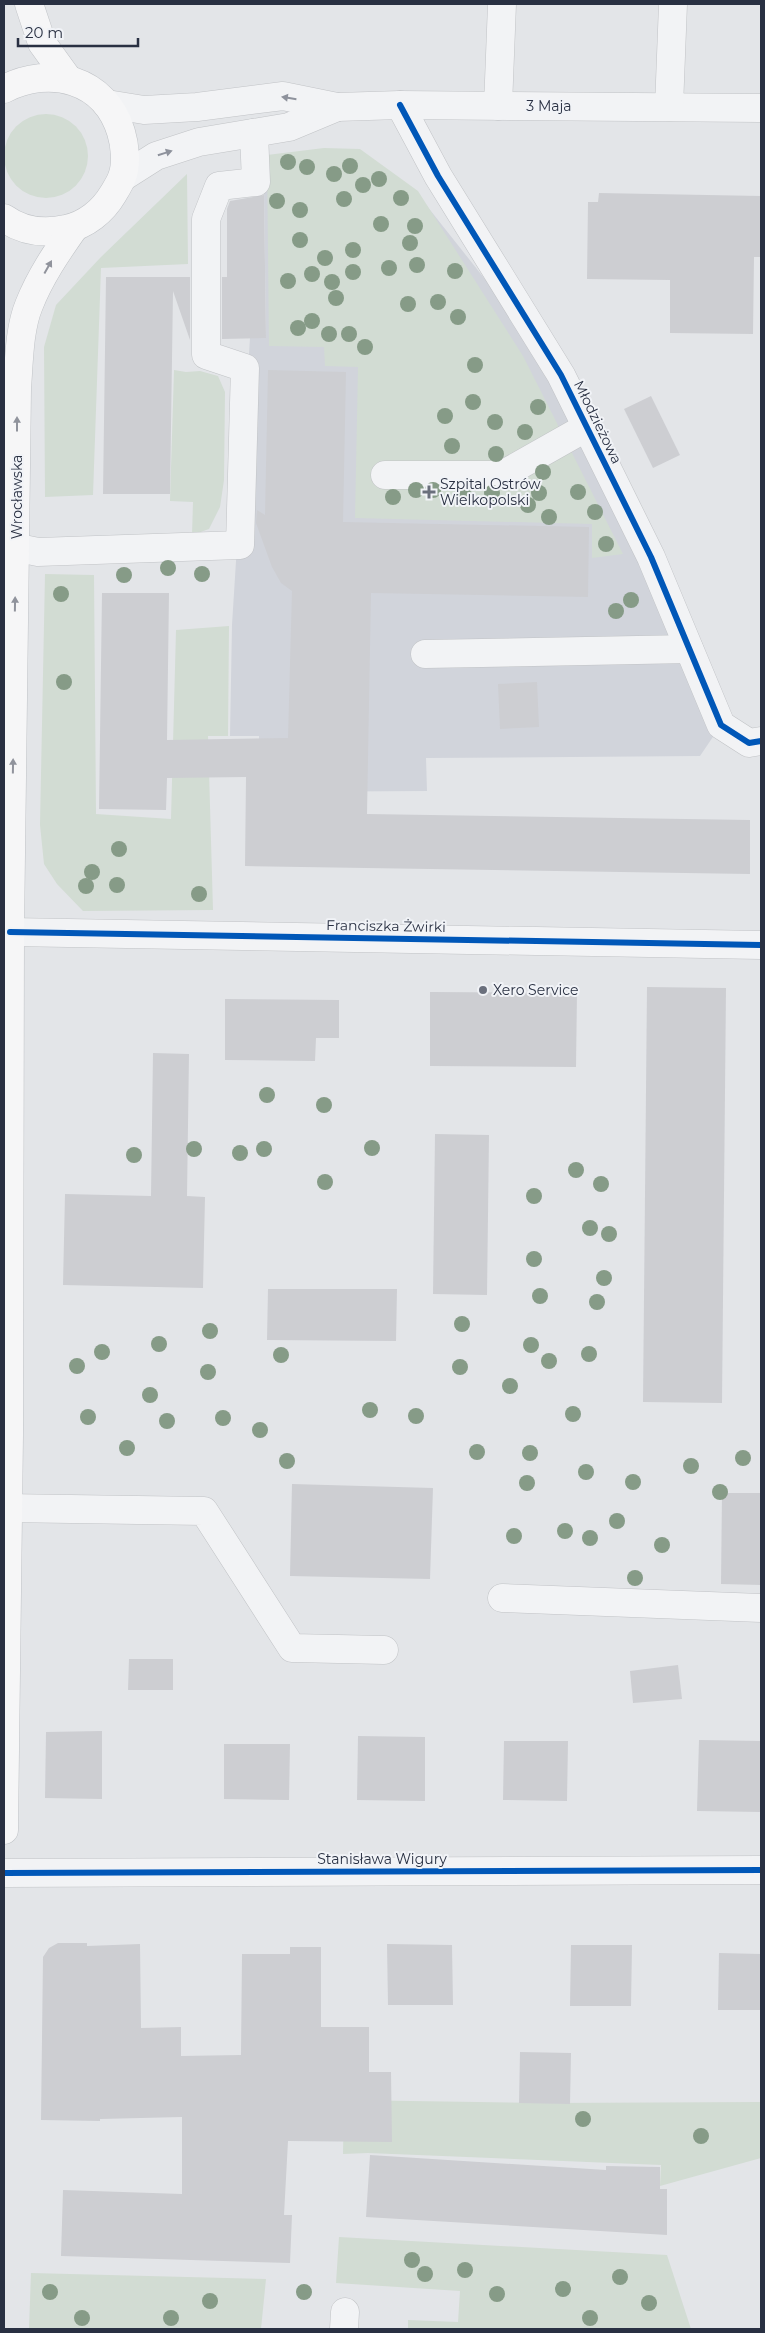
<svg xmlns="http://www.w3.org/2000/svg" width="765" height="2333" font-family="Montserrat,sans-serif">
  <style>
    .built { fill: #d1d4db }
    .green { fill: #d2dcd3 }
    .building { fill: #cdced2 }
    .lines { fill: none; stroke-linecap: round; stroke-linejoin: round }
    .minor-casing { stroke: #c1c3c6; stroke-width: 29 }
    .major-casing { stroke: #bfc2c6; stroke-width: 29 }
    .minor { stroke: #f2f3f5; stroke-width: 28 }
    .major { stroke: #f6f6f7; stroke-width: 28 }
    .cycleway-casing { stroke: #f1f3f7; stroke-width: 9 }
    .cycleway { stroke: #0057b8; stroke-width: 6 }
    .tree { fill: #869b87 }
    .oneway { fill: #8e929c }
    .oneway2 { fill: #90939c }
    .poi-dot { fill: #6a6f7c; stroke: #f1f3f7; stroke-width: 2 }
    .labels { text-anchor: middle; stroke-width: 4; stroke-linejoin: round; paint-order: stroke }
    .street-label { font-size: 14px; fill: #293042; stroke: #f1f3f7 }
    .poi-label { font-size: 14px; fill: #293042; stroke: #f1f3f7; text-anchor: start }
  </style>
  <rect width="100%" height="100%" fill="#e3e5e8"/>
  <polygon class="built" points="275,157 415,191 561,375 721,725 700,756 426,758 427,791 259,792 259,736 230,736 232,625 250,338 266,338 264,191"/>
  <g class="green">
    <circle cx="46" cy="156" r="42"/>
    <polygon points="324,148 360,149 418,191 523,356 623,554 592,558 592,524 355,518 358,367 325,366 324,347 269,346 267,155"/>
    <polygon points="187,174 188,264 101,268 93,495 45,497 44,347 56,305 101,257"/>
    <polygon points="174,370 186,372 200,371 218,376 225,392 224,480 220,507 209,529 192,535 193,502 170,501"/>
    <polygon points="45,574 94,575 96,814 171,819 176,630 229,626 228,736 208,736 213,910 83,911 57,884 44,864 40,825"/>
    <polygon points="344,2100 546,2103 761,2102 761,2158 660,2186 661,2165 368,2153 343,2154"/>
    <polygon points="339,2237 667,2255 691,2329 408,2329 408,2320 458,2322 460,2291 336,2283"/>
    <polygon points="31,2273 266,2279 261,2329 29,2329"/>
  </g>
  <g class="building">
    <polygon points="599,193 761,196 761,257 754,257 753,334 670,333 670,280 587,279 588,202 598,202"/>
    <polygon points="264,195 266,338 222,339 222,277 227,277 227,209 230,201"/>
    <polygon points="106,277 190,277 190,340 173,291 170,494 103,494"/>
    <polygon points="268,370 346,372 343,522 589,527 588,597 371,593 367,814 750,820 750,874 245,866 246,777 167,778 166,810 99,809 102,593 169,593 167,740 288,738 292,591 281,583 272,567 256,523 257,510 265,515"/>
    <polygon points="651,396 680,455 653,468 624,409"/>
    <polygon points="537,682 539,727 500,729 498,684"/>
    <polygon points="647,987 726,988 722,1403 643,1402"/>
    <polygon points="430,992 577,993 576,1067 430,1066"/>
    <polygon points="225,999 339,1000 339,1038 316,1038 315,1061 225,1060"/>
    <polygon points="153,1053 189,1054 187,1196 205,1197 203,1288 63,1285 65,1194 151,1196"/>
    <polygon points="435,1134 489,1135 487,1295 433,1294"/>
    <polygon points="268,1289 397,1289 396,1341 267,1340"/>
    <polygon points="292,1484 433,1488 430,1579 290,1576"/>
    <polygon points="722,1493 761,1493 761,1585 721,1584"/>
    <polygon points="129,1659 173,1659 173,1690 128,1690"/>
    <polygon points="678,1665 682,1699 633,1703 630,1671"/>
    <polygon points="102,1731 102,1799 45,1798 46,1732"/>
    <polygon points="358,1736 425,1737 425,1801 357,1800"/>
    <polygon points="699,1740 761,1741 761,1812 697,1811"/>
    <polygon points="504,1741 568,1741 567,1801 503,1800"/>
    <polygon points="224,1744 290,1744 289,1800 224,1799"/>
    <polygon points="58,1943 87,1943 87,1946 140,1944 141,2028 181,2027 181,2056 241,2055 242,1954 290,1954 290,1947 321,1947 321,2027 369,2027 369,2072 391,2072 392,2142 288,2141 284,2215 292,2215 290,2263 61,2256 63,2190 182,2194 182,2117 100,2119 100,2121 41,2120 43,1957 49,1948"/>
    <polygon points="387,1944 452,1945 453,2005 388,2005"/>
    <polygon points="571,1945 632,1945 631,2006 570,2006"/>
    <polygon points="719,1953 761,1954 761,2010 718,2010"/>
    <polygon points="520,2052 571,2053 570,2104 519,2103"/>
    <polygon points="370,2155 606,2170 606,2166 660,2167 660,2189 667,2189 667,2235 366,2217"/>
  </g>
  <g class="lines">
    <g class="minor-casing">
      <g id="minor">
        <polyline points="107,104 144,110 197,107 283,96 337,107 400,105 761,108"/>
        <polyline points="400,105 438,176 561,375 651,557 721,725 749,743 761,741"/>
        <polyline points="498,106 502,4"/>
        <polyline points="669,107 673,4"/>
        <polyline points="123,177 156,156 199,142 289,127 337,107"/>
        <polyline points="385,475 502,475 587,427"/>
        <polyline points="4,545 38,552 240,545 245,368 206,355 206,219 219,186 256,182 254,133"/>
        <polyline points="425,654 689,649"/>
        <polyline points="10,932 761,945"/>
        <polyline points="4,1508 204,1511 292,1648 384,1650"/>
        <polyline points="502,1598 761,1608"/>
        <polyline points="4,1873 761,1870"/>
        <polyline points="344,2329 345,2312"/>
      </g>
    </g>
    <g class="major-casing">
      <g id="major">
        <polyline points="29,4 42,43 68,79"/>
        <path d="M4,89C50,65 105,79 121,132C125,145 127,164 122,177C120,183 116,189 113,194C103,211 86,225 66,229C44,234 22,231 4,218"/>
        <path d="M4,1830L9,1435L10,932L17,389C19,363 19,329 29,305C40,277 57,252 74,228"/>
      </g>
    </g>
    <use href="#minor" class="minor"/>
    <use href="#major" class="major"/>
    <g class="cycleway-casing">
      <g id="cycleway">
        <polyline points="400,105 438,176 561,375 651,557 721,725 749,743 761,741"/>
        <polyline points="10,932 761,945"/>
        <polyline points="4,1873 761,1870"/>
      </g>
    </g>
    <use href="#cycleway" class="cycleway"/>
  </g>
  <g class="tree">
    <circle cx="288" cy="162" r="8"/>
    <circle cx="350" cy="166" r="8"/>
    <circle cx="307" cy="167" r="8"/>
    <circle cx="334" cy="174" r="8"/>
    <circle cx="379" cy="179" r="8"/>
    <circle cx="363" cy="185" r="8"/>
    <circle cx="401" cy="198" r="8"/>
    <circle cx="344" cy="199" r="8"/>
    <circle cx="277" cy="201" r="8"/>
    <circle cx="300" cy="210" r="8"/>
    <circle cx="381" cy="224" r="8"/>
    <circle cx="415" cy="226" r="8"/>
    <circle cx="300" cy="240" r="8"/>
    <circle cx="410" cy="243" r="8"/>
    <circle cx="353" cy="250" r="8"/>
    <circle cx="325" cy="258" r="8"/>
    <circle cx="417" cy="265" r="8"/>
    <circle cx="389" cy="268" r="8"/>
    <circle cx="455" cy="271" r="8"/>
    <circle cx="353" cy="272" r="8"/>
    <circle cx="312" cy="274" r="8"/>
    <circle cx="288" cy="281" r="8"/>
    <circle cx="332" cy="282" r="8"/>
    <circle cx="336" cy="298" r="8"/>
    <circle cx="438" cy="302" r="8"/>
    <circle cx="408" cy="304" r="8"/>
    <circle cx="458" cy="317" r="8"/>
    <circle cx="312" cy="321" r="8"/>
    <circle cx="298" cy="328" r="8"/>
    <circle cx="329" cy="334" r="8"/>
    <circle cx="349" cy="334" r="8"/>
    <circle cx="365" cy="347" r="8"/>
    <circle cx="475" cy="365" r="8"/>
    <circle cx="473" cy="402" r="8"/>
    <circle cx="538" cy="407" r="8"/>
    <circle cx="445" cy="416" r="8"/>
    <circle cx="495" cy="422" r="8"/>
    <circle cx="525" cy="432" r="8"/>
    <circle cx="452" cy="446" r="8"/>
    <circle cx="496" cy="454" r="8"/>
    <circle cx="543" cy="472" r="8"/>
    <circle cx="416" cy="490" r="8"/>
    <circle cx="433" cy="490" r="8"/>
    <circle cx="578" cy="492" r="8"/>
    <circle cx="492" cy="493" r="8"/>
    <circle cx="539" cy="493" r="8"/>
    <circle cx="393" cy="497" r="8"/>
    <circle cx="465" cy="497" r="8"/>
    <circle cx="528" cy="505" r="8"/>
    <circle cx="595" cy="512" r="8"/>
    <circle cx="549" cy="517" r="8"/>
    <circle cx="606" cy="544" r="8"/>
    <circle cx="168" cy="568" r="8"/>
    <circle cx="202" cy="574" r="8"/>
    <circle cx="124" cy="575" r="8"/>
    <circle cx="61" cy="594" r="8"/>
    <circle cx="631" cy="600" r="8"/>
    <circle cx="616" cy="611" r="8"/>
    <circle cx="64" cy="682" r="8"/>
    <circle cx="119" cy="849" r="8"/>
    <circle cx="92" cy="872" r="8"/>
    <circle cx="117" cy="885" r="8"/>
    <circle cx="86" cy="886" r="8"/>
    <circle cx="199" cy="894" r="8"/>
    <circle cx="267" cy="1095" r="8"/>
    <circle cx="324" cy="1105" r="8"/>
    <circle cx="372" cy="1148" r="8"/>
    <circle cx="194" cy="1149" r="8"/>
    <circle cx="264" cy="1149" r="8"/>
    <circle cx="240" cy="1153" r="8"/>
    <circle cx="134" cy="1155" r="8"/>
    <circle cx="576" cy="1170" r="8"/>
    <circle cx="325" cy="1182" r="8"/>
    <circle cx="601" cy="1184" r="8"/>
    <circle cx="534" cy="1196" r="8"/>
    <circle cx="590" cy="1228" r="8"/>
    <circle cx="609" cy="1234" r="8"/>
    <circle cx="534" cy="1259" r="8"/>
    <circle cx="604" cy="1278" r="8"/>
    <circle cx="540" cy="1296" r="8"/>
    <circle cx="597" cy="1302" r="8"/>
    <circle cx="462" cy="1324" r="8"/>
    <circle cx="210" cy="1331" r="8"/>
    <circle cx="159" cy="1344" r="8"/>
    <circle cx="531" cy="1345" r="8"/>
    <circle cx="102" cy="1352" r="8"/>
    <circle cx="589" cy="1354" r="8"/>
    <circle cx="281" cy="1355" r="8"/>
    <circle cx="549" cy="1361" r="8"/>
    <circle cx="77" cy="1366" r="8"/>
    <circle cx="460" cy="1367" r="8"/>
    <circle cx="208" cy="1372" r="8"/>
    <circle cx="510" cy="1386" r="8"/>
    <circle cx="150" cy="1395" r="8"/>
    <circle cx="370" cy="1410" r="8"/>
    <circle cx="573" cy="1414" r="8"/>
    <circle cx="416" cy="1416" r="8"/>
    <circle cx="88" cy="1417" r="8"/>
    <circle cx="223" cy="1418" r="8"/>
    <circle cx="167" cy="1421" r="8"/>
    <circle cx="260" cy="1430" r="8"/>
    <circle cx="127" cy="1448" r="8"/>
    <circle cx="477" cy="1452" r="8"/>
    <circle cx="530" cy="1453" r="8"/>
    <circle cx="743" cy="1458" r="8"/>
    <circle cx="287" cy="1461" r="8"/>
    <circle cx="691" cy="1466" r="8"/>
    <circle cx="586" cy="1472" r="8"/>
    <circle cx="633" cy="1482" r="8"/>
    <circle cx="527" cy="1483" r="8"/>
    <circle cx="720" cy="1492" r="8"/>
    <circle cx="617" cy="1521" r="8"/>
    <circle cx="565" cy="1531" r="8"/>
    <circle cx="514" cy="1536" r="8"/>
    <circle cx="590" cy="1538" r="8"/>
    <circle cx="662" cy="1545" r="8"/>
    <circle cx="635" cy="1578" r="8"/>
    <circle cx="583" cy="2119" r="8"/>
    <circle cx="701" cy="2136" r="8"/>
    <circle cx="412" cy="2260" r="8"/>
    <circle cx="465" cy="2270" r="8"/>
    <circle cx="425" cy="2274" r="8"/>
    <circle cx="620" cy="2277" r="8"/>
    <circle cx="563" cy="2289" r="8"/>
    <circle cx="50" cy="2292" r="8"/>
    <circle cx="304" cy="2292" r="8"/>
    <circle cx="497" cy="2294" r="8"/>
    <circle cx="210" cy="2301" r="8"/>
    <circle cx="649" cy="2303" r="8"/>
    <circle cx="82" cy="2318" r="8"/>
    <circle cx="171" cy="2318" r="8"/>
    <circle cx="590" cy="2318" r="8"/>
  </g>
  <defs><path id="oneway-solid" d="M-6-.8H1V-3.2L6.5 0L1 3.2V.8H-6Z" transform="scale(1.25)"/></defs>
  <g class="oneway">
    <use href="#oneway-solid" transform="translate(289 98) rotate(-171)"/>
    <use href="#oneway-solid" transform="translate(165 153) rotate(-18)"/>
  </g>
  <g class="oneway2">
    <use href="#oneway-solid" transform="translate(48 267) rotate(-61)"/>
    <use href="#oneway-solid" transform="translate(17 424) rotate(-90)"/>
    <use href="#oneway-solid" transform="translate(15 604) rotate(-89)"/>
    <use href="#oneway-solid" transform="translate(13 766) rotate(-89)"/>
  </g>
  <g class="poi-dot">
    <path d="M426.5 484.5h5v5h5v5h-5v5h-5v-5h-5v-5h5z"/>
    <circle cx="483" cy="990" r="5"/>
  </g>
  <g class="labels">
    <g class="street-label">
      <text x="549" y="111">3 Maja</text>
      <text transform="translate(598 422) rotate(64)" y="5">Młodzieżowa</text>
      <text transform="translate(17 497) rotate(-90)" y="5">Wrocławska</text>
      <text transform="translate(386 926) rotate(1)" y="5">Franciszka Żwirki</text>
      <text x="382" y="1864">Stanisława Wigury</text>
    </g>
    <g class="poi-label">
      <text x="440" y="489">Szpital Ostrów<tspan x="440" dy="16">Wielkopolski</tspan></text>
      <text x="493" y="995">Xero Service</text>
    </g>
  </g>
  <rect width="765" height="2333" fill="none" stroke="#293042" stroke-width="10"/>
  <path d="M18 38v8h120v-8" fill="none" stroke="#293042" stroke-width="2.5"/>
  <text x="25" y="38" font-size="15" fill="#293042" stroke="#f1f3f7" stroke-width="4" paint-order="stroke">20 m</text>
</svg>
